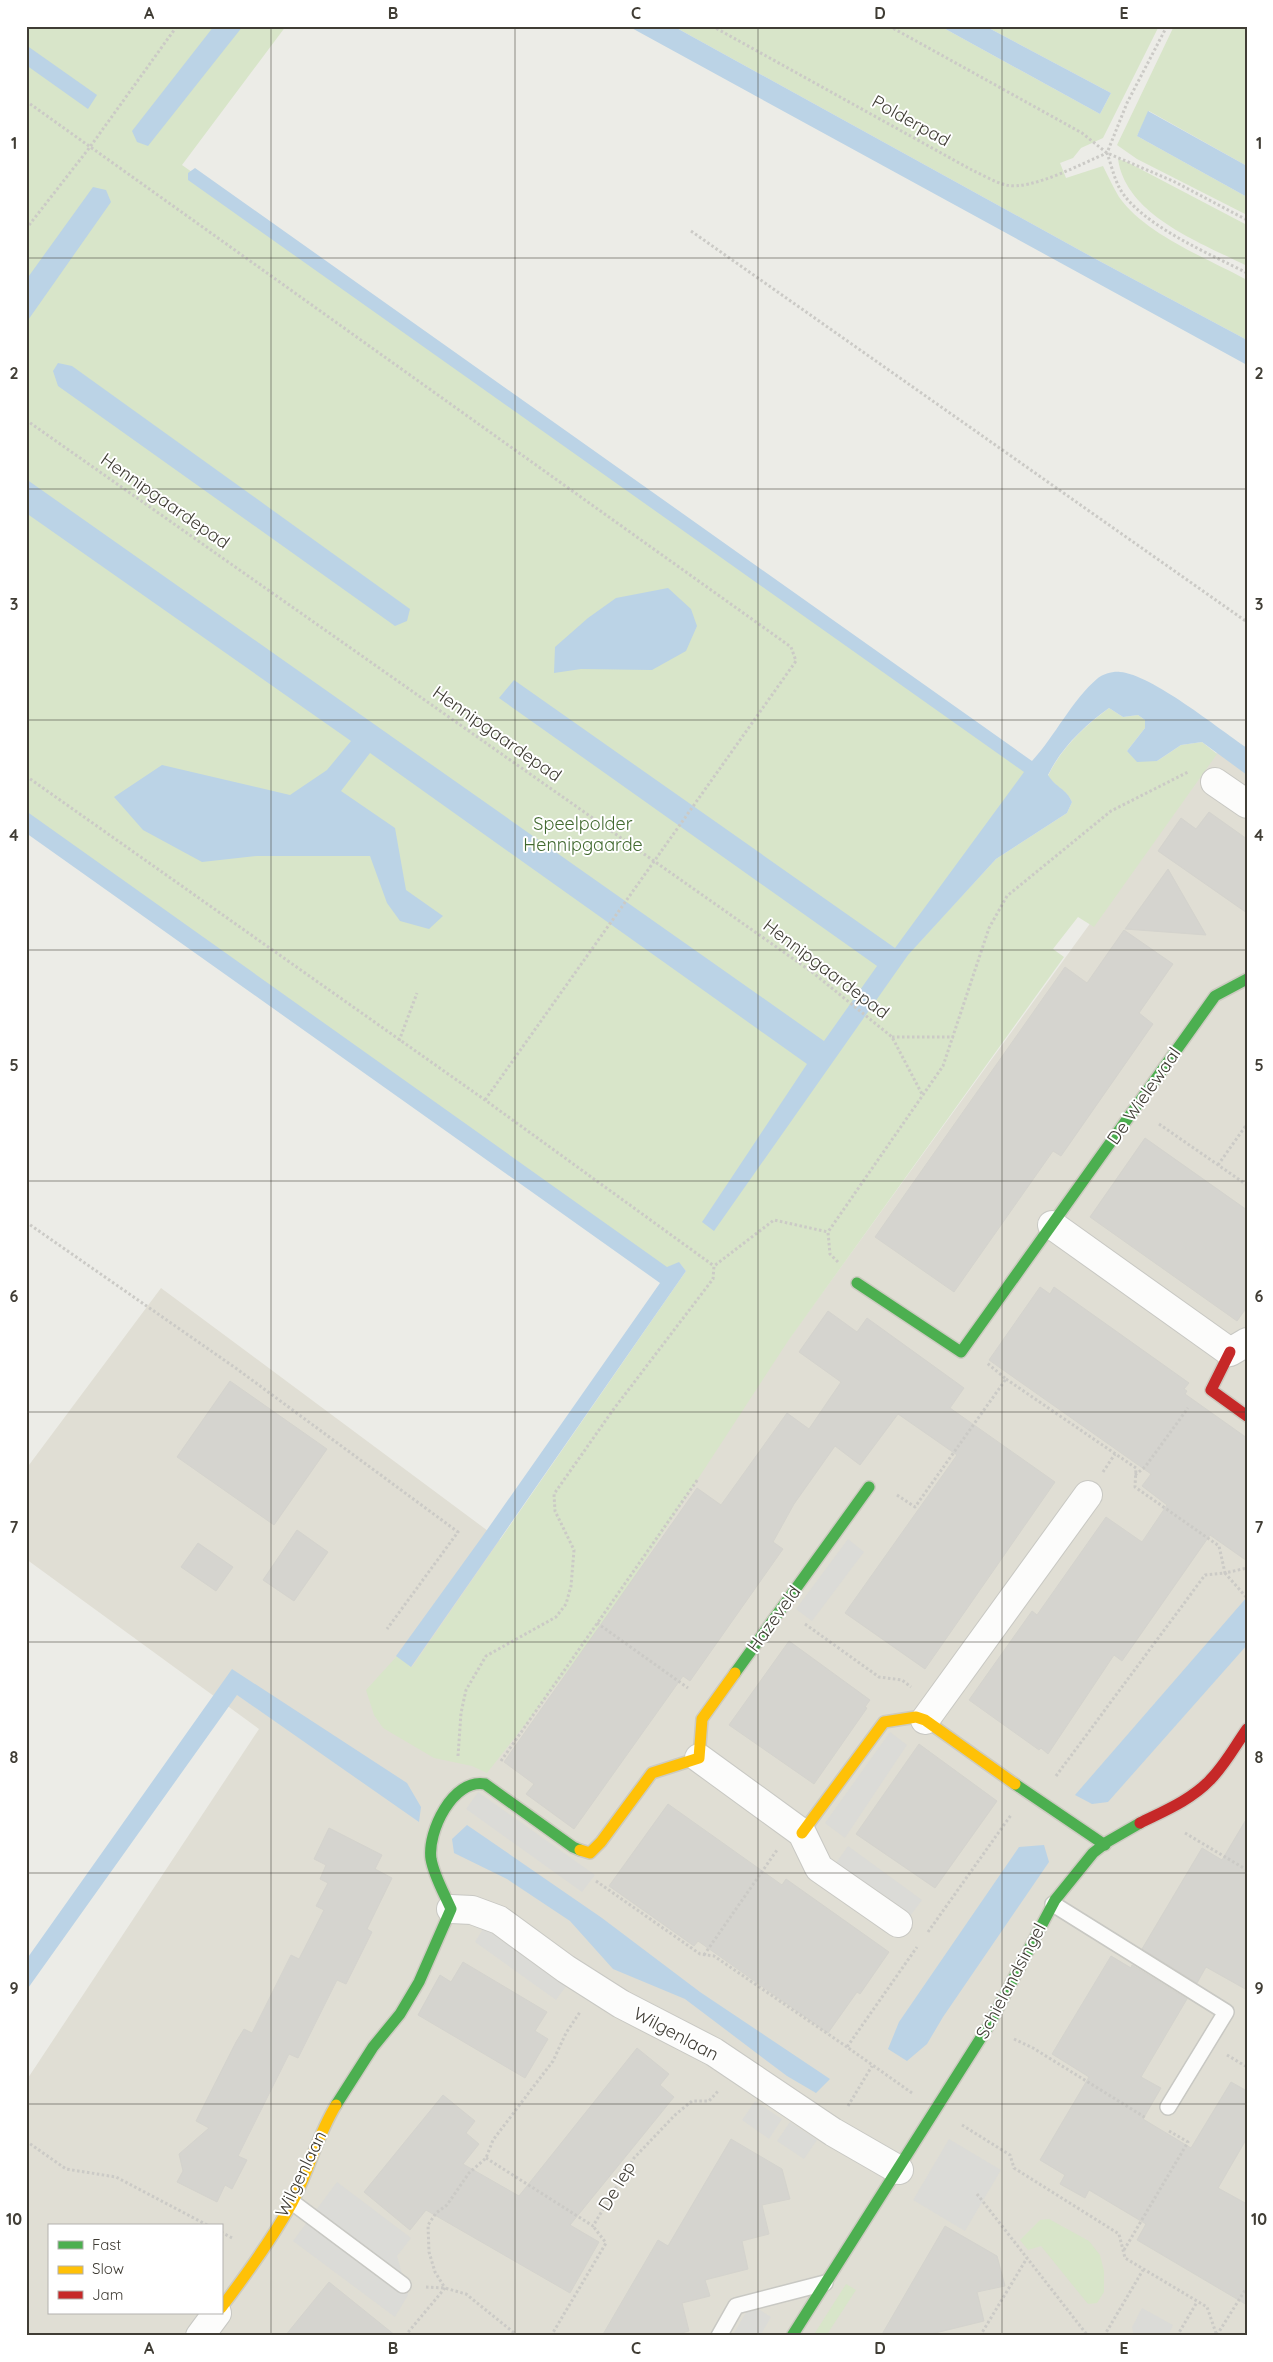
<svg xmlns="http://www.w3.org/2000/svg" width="1273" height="2362" font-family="Quicksand,sans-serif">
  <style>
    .residential { fill: #e0ded4; fill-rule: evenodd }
    .green { fill: #d8e5c9 }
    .parking { fill: #dbdbd7 }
    .water { fill: #bbd3e6 }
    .building { fill: #d5d4cf; stroke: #d4d3cd }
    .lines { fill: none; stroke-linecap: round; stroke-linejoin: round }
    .lane-casing { stroke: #c8c8c3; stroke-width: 18 }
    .street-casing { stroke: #c8c8c3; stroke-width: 30 }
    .fast-casing { stroke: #cdcbc1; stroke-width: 14 }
    .slow-casing { stroke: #cdcbc1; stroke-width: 14 }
    .jam-casing { stroke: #cdcbc1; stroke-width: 14 }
    .path { stroke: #cbcac6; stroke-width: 3; stroke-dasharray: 2.5 2.5; stroke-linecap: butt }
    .lane { stroke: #fcfcfb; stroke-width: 15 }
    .street { stroke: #fcfcfb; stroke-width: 28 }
    .fast { stroke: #4caf50; stroke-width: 11 }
    .slow { stroke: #ffc107; stroke-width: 11 }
    .jam { stroke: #c62828; stroke-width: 11 }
    .grid { fill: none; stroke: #403d35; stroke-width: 1; stroke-opacity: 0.55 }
    .labels { text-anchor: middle; stroke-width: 4; stroke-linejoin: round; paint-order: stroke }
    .street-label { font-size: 18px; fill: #403d35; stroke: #fff }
    .park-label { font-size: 18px; fill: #426a30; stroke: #fff }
    .neatline { fill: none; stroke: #403d35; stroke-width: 2 }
    .grid-label { font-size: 16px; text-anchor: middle; font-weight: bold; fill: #403d35 }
  </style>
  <rect width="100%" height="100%" fill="#ecece7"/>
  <path class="residential" d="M1247,747V2336H26V2081L259,1729L26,1559V1469L161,1288L593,1609L1213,754ZM49,2226H221V2313H49Z"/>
  <g class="green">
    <path d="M26,26H286L182,165L1035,769L714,1230L907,955L996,859L1067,813L1072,802C1067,790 1055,787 1048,776C1061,748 1085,726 1109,708L1123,717L1138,715L1145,720V728L1127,751L1157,761L1181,745L1202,742L1217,754L1094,927L1078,917L1053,949L1064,957L788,1341L598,1632L487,1773L472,1766L434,1758L383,1728L374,1715L366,1690L397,1656L412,1667L686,1271L681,1265L669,1282L26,822Z"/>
    <path d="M673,26H940L1100,114L1111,93L985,26H1159L1103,138L1081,148L1073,158L1060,163L1066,178L1103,166C1108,176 1113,187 1119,197C1146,235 1207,258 1247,280V340L1092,257Z"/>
    <polygon points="1174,26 1247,26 1247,166 1149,111 1137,136 1247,197 1247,215 1137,159 1117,145"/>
    <path d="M1118,159L1127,162L1247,225V266C1202,243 1126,216 1118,159Z"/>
    <polygon points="1049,2219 1089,2241 1100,2255 1104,2271 1104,2292 1097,2303 1088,2304 1041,2246 1028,2250 1020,2240 1040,2220"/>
    <polygon points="846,2284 856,2290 826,2336 813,2336"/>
  </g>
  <g class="parking">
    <polygon points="848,1539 864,1552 812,1621 796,1609"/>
    <polygon points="890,1732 907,1745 845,1838 825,1823"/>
    <polygon points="478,1792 595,1875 582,1892 466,1809"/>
    <polygon points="848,1846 922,1900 910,1916 836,1863"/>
    <polygon points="486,1924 567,1985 556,2000 475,1942"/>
    <polygon points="755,2101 782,2119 769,2139 742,2120"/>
    <polygon points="790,2122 817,2140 804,2159 777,2141"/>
    <polygon points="949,2139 1001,2170 965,2231 913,2200"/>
    <polygon points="337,2182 411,2238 397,2256 408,2295 395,2317 293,2241"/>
    <polygon points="751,2304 771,2317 760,2336 732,2336"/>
    <polygon points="1142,2308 1173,2325 1168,2336 1134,2336 1132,2327"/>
  </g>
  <g class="water">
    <polygon points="214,26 243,26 148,146 137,142 132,131"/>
    <polygon points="628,26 673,26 1092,257 1247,340 1247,365"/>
    <polygon points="940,26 985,26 1111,93 1100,114"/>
    <polygon points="26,45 97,95 88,109 26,65"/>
    <polygon points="1148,111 1247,166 1247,197 1137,136"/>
    <path d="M195,168L1032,761C1056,735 1071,701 1098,678C1103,674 1114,671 1120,672C1151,674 1219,729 1247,748V775L1202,742L1181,745L1157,761L1137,762L1127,751L1145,728V720L1138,715L1123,717L1109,708C1085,725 1061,748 1048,775C1056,788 1067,789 1072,802L1067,813L996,859L908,955L714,1231L702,1222L807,1064L370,753L341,791L395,828L406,890L443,916L429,929L400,921L387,903L370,856H257L202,862L143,830L114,797L162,765L290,795L327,770L351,741L26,513V479L824,1041L877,966L499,698L514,680L895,948L1024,772L188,180V173Z"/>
    <polygon points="93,187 106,190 111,202 26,323 26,280"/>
    <polygon points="58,363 72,366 410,609 407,621 395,626 58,386 53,371"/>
    <polygon points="668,588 691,609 697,626 686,651 652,670 581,669 554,673 555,647 588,618 616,598"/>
    <polygon points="26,811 667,1267 679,1262 686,1271 411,1667 396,1656 482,1537 660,1283 26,833"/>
    <polygon points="1247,1597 1247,1645 1108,1802 1092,1804 1075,1795"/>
    <polygon points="232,1669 407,1783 421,1807 419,1822 237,1695 26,1991 26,1960"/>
    <polygon points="467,1825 602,1918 700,1992 830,2079 816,2093 787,2076 685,1999 613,1969 570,1921 507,1879 454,1853 452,1839"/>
    <polygon points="1044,1845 1049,1862 943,2017 927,2044 907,2061 888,2049 899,2022 1019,1847"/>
  </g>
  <g class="building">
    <polygon points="1209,812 1247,839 1247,913 1158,851 1181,818 1196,829"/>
    <polygon points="1168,869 1206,935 1125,929"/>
    <polygon points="1124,930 1173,964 1139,1013 1153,1024 1061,1156 1053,1151 954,1292 875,1237 1065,967 1087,983"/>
    <polygon points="1145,1138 1247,1210 1247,1307 1237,1321 1090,1217"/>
    <polygon points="1040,1287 1050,1294 1054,1287 1189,1383 1184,1389 1187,1391 1185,1394 1247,1438 1247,1561 1210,1535 1122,1661 1114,1655 1048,1754 1041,1748 1039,1750 969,1700 1032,1611 1037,1615 1106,1517 1142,1542 1167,1505 1142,1486 1151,1474 989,1360"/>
    <polygon points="828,1311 857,1332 867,1318 964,1388 950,1408 1055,1482 925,1669 845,1613 957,1455 898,1414 860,1465 835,1446 794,1504 773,1542 783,1549 690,1681 683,1676 574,1829 526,1794 534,1784 504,1762 697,1488 721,1505 787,1413 809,1429 841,1382 799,1352"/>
    <polygon points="230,1381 327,1449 274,1525 177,1457"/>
    <polygon points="297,1530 328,1552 294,1601 263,1580"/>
    <polygon points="198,1543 233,1567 216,1591 181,1567"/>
    <polygon points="789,1641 870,1700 865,1707 867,1708 814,1784 729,1725"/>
    <polygon points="919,1744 997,1801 935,1888 856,1834"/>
    <polygon points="668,1804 782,1885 786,1879 889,1952 860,1994 857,1992 828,2033 698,1941 694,1946 609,1886"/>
    <polygon points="1247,1818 1247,1990 1206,1967 1197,1983 1142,1949 1202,1848 1222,1860"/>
    <polygon points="329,1828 382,1855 375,1869 392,1878 367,1929 372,1932 346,1984 337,1980 298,2058 289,2054 238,2156 247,2160 232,2189 225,2185 217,2202 177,2182 183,2171 179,2154 209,2128 196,2121 236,2042 244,2029 252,2033 291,1955 299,1959 324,1910 316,1906 328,1883 320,1879 326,1865 314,1859"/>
    <polygon points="1111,1956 1131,1968 1132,1965 1187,1999 1141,2077 1161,2088 1143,2119 1191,2148 1231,2082 1247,2091 1247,2138 1218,2188 1247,2204 1247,2305 1137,2240 1146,2224 1089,2190 1085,2198 1060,2184 1065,2175 1040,2160 1089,2077 1052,2054"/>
    <polygon points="463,1962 547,2012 535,2031 548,2039 525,2078 418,2015 440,1975 451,1982"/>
    <polygon points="637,2048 669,2074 660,2085 674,2097 570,2225 599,2242 570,2293 426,2210 410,2230 364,2192 443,2095 475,2121 466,2133 479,2144 463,2164 519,2196"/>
    <polygon points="731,2139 782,2169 790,2199 762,2205 769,2234 742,2241 748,2269 705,2280 710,2296 682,2303 689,2331 671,2336 602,2336 658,2240 668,2246"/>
    <polygon points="945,2226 997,2256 1005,2286 977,2292 984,2321 923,2336 881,2336"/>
    <polygon points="329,2282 396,2336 285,2336"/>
  </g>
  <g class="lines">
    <g class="lane-casing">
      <g id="lane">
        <polyline points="1053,1904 1226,2012 1168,2107"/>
        <polyline points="292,2202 403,2285"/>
        <polyline points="719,2336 736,2306 825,2283"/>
      </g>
    </g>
    <g class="street-casing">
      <g id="street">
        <polyline points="1215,782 1247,804"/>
        <polyline points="1052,1225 1230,1352 1247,1342"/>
        <polyline points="925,1720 1088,1495"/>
        <polyline points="699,1758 802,1833 819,1868 898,1923"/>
        <polyline points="451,1909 472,1910 499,1920 566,1969 621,2004 714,2052 833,2132 899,2170"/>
        <polyline points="200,2336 217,2313"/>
      </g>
    </g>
    <g class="fast-casing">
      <g id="fast">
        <polyline points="857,1283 961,1352 1215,996 1247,979"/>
        <polyline points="735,1673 869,1487"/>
        <polyline points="1015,1784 1105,1845"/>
        <path d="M336,2105L373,2047L400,2014L419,1982L451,1909C444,1893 434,1876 431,1859C427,1832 453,1778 485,1784L573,1847L580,1850"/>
        <polyline points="792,2336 989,2025 1055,1900 1093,1853 1107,1842 1140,1823"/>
      </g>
    </g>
    <g class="slow-casing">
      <g id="slow">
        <polyline points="802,1833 884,1722 916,1717 925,1720 1015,1784"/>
        <polyline points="580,1850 590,1853 601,1842 652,1773 699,1758 702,1719 735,1673"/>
        <path d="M221,2308C246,2275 272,2239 292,2203C309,2171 317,2136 336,2105"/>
      </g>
    </g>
    <g class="jam-casing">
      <g id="jam">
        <polyline points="1230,1352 1211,1390 1247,1416"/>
        <path d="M1140,1823C1164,1811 1191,1800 1210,1780C1225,1765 1235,1746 1247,1729"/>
      </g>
    </g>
    <g class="path">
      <path d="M712,26L970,169C981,174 994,182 1006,185C1031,191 1083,163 1107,153"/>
      <polyline points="889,26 1082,133 1107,153 1173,181 1247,220"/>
      <path d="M1167,26L1127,103L1107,153C1111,164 1114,178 1120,189C1141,225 1210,254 1247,273"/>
      <polyline points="26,101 791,647 796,661 485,1100"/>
      <polyline points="26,229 90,147 177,26"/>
      <polyline points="691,231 1247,622"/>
      <polyline points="26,420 812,972 892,1037 923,1096"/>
      <polyline points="26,776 485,1100 714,1266"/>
      <polyline points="892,1037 954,1037"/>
      <polyline points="399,1041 417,993"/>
      <polyline points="1159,1124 1247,1185"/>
      <polyline points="1218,1165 1247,1124"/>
      <polyline points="26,1222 237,1369 458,1532 387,1629"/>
      <polyline points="838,1262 830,1254 828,1232 943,1066 989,928 1007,896 1111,811 1188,772"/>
      <polyline points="1006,1379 1136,1468 1135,1487 1219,1546 1225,1573 1247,1568"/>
      <polyline points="1103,1472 1115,1454"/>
      <polyline points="1135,1475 1145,1467 1188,1408"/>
      <polyline points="897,1495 915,1507 1006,1379 987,1363"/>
      <polyline points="597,1623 688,1688"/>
      <polyline points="805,1624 879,1677 902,1680 911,1687"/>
      <polyline points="458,1756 461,1713 466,1690 486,1656 556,1617 566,1604 571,1586 574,1550 555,1511 554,1494 613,1410 713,1279 714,1266 774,1220 828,1232"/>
      <polyline points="501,1761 698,1479"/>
      <polyline points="1056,1776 1205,1575 1225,1573 1247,1598"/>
      <polyline points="1185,1833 1247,1870"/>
      <polyline points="596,1881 700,1954 714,1956 847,2047"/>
      <polyline points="928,1932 1011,1815"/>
      <polyline points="704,1955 777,1850"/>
      <polyline points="1014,2039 1033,2048 1146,2118"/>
      <polyline points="1227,2055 1247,2067"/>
      <polyline points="912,2093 847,2047 917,1947"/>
      <polyline points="848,2106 872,2066"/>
      <polyline points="962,2125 1010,2155 1014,2168 1119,2234 1125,2258 1207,2307 1217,2336"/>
      <polyline points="26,2141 66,2169 116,2177 209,2226"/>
      <polyline points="486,2158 593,2226 634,2158 675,2115 692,2101 709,2101 719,2090"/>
      <polyline points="977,2194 1088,2336"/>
      <polyline points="221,2232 234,2239"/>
      <polyline points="1124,2250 1188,2142 1169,2131"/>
      <polyline points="426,2287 445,2288 466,2294 518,2336"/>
      <polyline points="1217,2335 1247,2287"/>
      <polyline points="405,2336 445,2288 435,2272 429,2252 428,2225 436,2213 447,2205 469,2173 486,2158 493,2140 553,2061 566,2033 580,2012"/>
      <polyline points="551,2336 606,2243 593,2226"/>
      <polyline points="980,2336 1027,2258"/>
      <polyline points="1104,2336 1143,2270"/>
      <polyline points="1177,2336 1197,2302"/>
    </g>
    <use href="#lane" class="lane"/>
    <use href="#street" class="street"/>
    <use href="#fast" class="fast"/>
    <use href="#slow" class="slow"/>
    <use href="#jam" class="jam"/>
  </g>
  <path class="grid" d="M271,26V2336M515,26V2336M758,26V2336M1002,26V2336M26,258H1247M26,489H1247M26,720H1247M26,950H1247M26,1181H1247M26,1412H1247M26,1642H1247M26,1873H1247M26,2104H1247"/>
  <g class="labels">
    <g class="street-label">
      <text transform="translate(911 121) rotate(29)" y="6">Polderpad</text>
      <text transform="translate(165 501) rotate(35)" y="6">Hennipgaardepad</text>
      <text transform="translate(497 734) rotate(35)" y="6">Hennipgaardepad</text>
      <text transform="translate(826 969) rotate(37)" y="6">Hennipgaardepad</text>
      <text transform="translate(1144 1096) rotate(-55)" y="6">De Wielewaal</text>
      <text transform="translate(774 1619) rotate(-54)" y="6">Hazeveld</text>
      <text transform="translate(1011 1981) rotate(-62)" y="6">Schielandsingel</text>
      <text transform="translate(676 2034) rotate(28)" y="6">Wilgenlaan</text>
      <text transform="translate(301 2174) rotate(-64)" y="6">Wilgenlaan</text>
      <text transform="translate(617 2186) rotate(-59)" y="6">De Iep</text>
    </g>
    <g class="park-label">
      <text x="583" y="830">Speelpolder<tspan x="583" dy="21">Hennipgaarde</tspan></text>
    </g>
  </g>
  <rect width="1273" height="2362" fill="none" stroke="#ffffff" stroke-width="55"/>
  <rect x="48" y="2224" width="175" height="90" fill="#ffffff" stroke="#b3b1ae"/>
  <rect x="58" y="2241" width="25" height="8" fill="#4caf50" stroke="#b3b1ae"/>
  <text x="92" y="2250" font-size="15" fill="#403d35">Fast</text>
  <rect x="58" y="2266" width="25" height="8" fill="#ffc107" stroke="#b3b1ae"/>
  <text x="92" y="2274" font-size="15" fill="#403d35">Slow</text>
  <rect x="58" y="2291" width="25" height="8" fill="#c62828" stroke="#b3b1ae"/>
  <text x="92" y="2300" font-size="15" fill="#403d35">Jam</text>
  <rect x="28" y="28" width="1218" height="2306" class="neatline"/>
  <g class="grid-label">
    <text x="149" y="19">A</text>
    <text x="393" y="19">B</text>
    <text x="636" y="19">C</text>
    <text x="880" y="19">D</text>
    <text x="1124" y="19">E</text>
    <text x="14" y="149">1</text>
    <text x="1259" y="149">1</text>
    <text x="14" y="379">2</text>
    <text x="1259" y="379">2</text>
    <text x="14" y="610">3</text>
    <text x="1259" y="610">3</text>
    <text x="14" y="841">4</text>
    <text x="1259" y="841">4</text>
    <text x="14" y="1071">5</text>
    <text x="1259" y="1071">5</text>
    <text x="14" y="1302">6</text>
    <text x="1259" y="1302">6</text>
    <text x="14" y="1533">7</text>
    <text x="1259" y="1533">7</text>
    <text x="14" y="1763">8</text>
    <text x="1259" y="1763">8</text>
    <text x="14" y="1994">9</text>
    <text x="1259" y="1994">9</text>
    <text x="14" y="2225">10</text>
    <text x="1259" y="2225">10</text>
    <text x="149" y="2354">A</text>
    <text x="393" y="2354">B</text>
    <text x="636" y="2354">C</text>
    <text x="880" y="2354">D</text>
    <text x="1124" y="2354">E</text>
  </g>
</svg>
